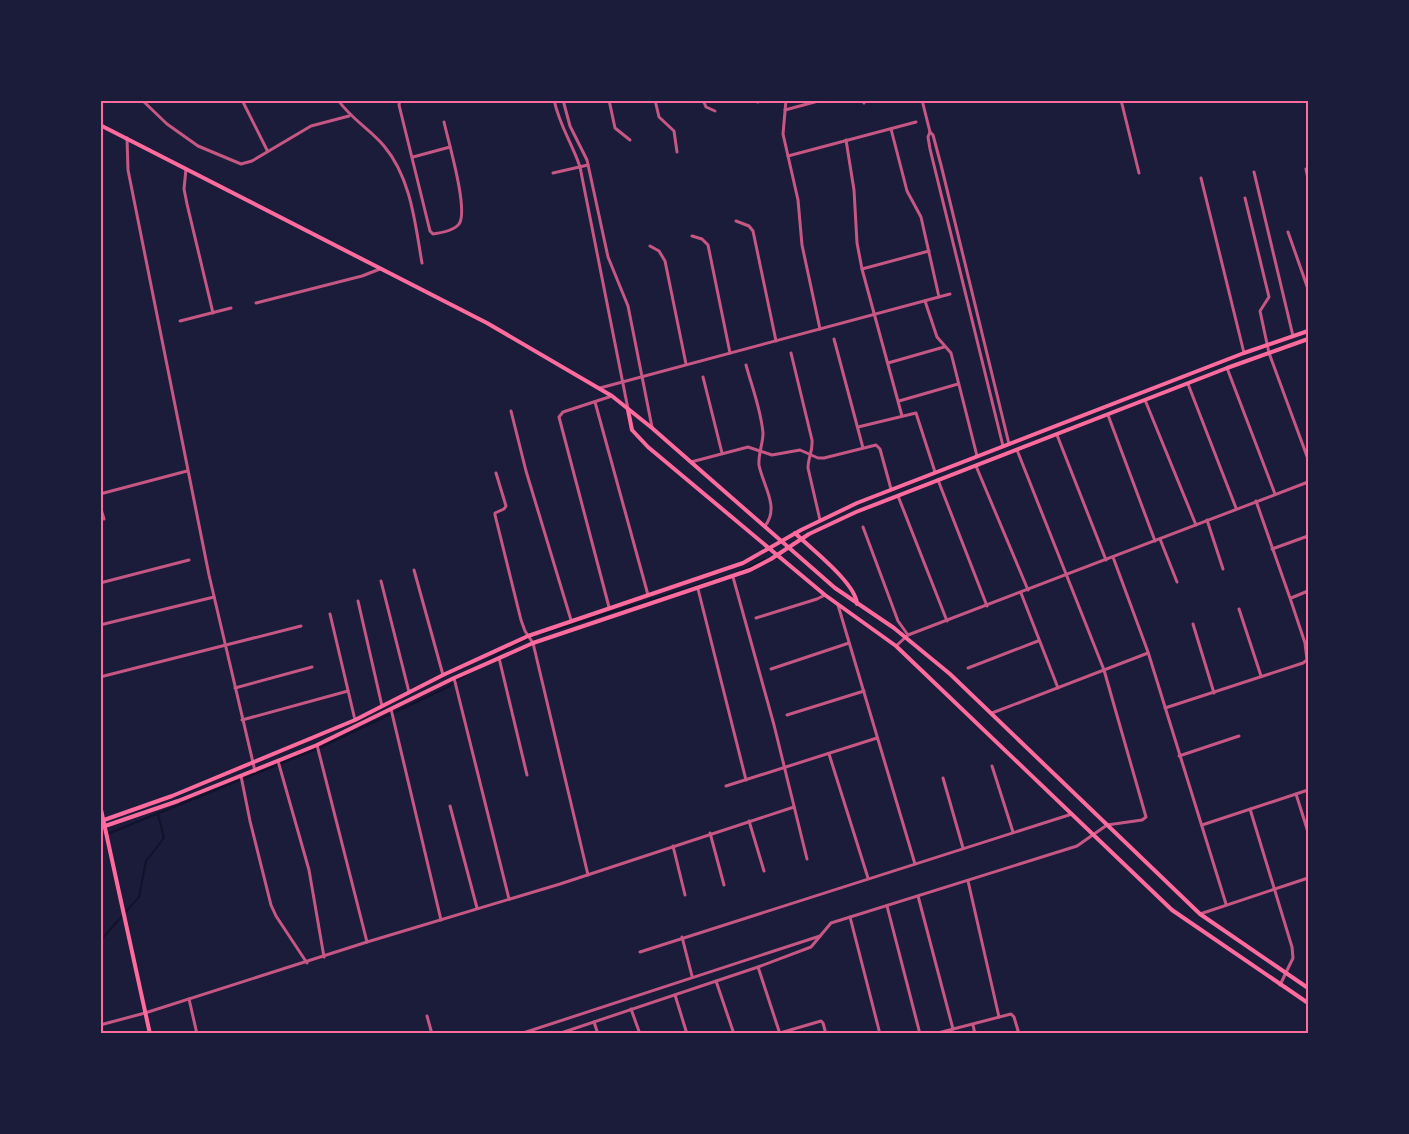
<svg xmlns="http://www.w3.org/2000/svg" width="1409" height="1134" font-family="Poppins,sans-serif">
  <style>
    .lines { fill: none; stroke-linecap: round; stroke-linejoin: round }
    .stream { stroke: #12122b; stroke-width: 2 }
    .minor { stroke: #c65784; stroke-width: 3 }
    .secondary { stroke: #ff6b9d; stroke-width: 4 }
    .neatline { fill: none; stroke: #ff6b9d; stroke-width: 2 }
  </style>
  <rect width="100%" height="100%" fill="#1b1b3a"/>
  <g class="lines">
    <g class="stream">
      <polyline points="741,571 765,559"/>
      <polyline points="541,634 724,577"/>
      <polyline points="482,664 510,647 535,635"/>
      <polyline points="100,837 319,748 448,687 467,674"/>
      <polyline points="100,941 139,897 146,861 164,838 158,814"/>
    </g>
    <g class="minor">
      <polyline points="142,100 167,124 198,146 241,164 252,161 311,126 349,116"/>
      <polyline points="242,100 267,150"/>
      <path d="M338,100C351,119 370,129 384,146C411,178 415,223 422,263"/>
      <path d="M400,100L399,105L430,231L433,234C440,233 454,231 459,224C469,211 448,140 444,122"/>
      <path d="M554,100C560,127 572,143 580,167L628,409"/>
      <polyline points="563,100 570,126 587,160 608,257 628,306 652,427"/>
      <polyline points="609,100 615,128 630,140"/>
      <polyline points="655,100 659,117 674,131 677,152"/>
      <polyline points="703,100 706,107 715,111"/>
      <polyline points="753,100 758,102"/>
      <polyline points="786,100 783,134 798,200 802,245 820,329"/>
      <polyline points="863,100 864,103"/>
      <polyline points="922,100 930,132 933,135 941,165 1009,444"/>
      <polyline points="1121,100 1139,173"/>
      <polyline points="785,110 822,100"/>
      <polyline points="891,129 907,191 921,217 939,297"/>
      <polyline points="930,132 928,137 930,149 1003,446"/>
      <polyline points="127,138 128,170 209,575 255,771"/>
      <polyline points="846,140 854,190 857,243 862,269 902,416"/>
      <polyline points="788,156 916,122"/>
      <polyline points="413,157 450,147"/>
      <polyline points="186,169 184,189 187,204 213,313"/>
      <polyline points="1306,169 1308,179"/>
      <polyline points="1254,172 1293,336"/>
      <polyline points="553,173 588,165"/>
      <polyline points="1201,178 1244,353"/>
      <polyline points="1245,198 1269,297 1260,311 1269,353 1308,459"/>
      <polyline points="736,221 749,226 753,231 776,341"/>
      <polyline points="1288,232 1308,289"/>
      <polyline points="692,236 702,239 708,245 730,353"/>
      <polyline points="650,246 659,251 665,261 686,364"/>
      <polyline points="862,269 929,251"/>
      <polyline points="925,301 937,337 951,353 977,456"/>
      <polyline points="256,303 362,276 380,269"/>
      <polyline points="180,321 231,308"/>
      <polyline points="834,339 863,448"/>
      <path d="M791,353L812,440C813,451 808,458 808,468L820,520"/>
      <polyline points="888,363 944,347"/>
      <path d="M746,365C752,387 761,410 763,433C763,444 758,454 759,465C763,486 780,507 765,526"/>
      <polyline points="1227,368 1275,494"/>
      <polyline points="703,377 722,453"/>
      <polyline points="1188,384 1236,508"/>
      <polyline points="600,388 950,294"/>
      <polyline points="1145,400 1196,525"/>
      <polyline points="899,401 958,384"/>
      <polyline points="595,402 648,595"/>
      <polyline points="511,411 526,471 571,620"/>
      <polyline points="1108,415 1155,541"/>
      <polyline points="858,427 916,413 935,472"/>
      <polyline points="1057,435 1106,560"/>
      <polyline points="691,462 748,447 772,455 800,450 818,458 824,458 876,445 880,449 891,489"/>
      <polyline points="976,466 1028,590"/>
      <polyline points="496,473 506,506 504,509 495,513 495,515 521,620 525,631 533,643 588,875"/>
      <polyline points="938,480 987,606"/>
      <polyline points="100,494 187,471"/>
      <polyline points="898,496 947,621"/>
      <polyline points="100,506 104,519"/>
      <polyline points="1207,520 1223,569"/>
      <polyline points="863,527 898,621 908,635"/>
      <polyline points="1160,539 1177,582"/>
      <polyline points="1272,549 1308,536"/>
      <polyline points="1113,557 1148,652 1226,904"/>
      <polyline points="414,570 443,675"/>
      <polyline points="733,577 774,725 807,859"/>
      <polyline points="381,581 409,692"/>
      <polyline points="100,583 189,560"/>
      <polyline points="698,589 746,780"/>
      <polyline points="1021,593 1058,688"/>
      <polyline points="1291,598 1308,591"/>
      <polyline points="358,601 382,706"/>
      <polyline points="838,605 915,864"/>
      <polyline points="609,607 559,417 563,412 612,396"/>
      <polyline points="1239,609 1261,676"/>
      <polyline points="330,614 355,720"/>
      <polyline points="756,618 817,599 825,595"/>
      <polyline points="1193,624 1214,693"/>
      <polyline points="100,625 214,597"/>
      <polyline points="896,646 908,635 1308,482"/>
      <polyline points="499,658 527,775"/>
      <polyline points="968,668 1038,641"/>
      <polyline points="771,669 849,643"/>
      <polyline points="100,677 301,626"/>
      <polyline points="454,678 509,899"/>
      <polyline points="235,688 312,667"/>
      <polyline points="1165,708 1303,663 1307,660 1305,643 1290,598 1256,501"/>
      <polyline points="391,709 441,920"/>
      <polyline points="992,713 1148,653"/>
      <polyline points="787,715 864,691"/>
      <polyline points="242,720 348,691"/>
      <polyline points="317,745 367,942"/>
      <polyline points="829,754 868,878"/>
      <polyline points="1179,756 1239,736"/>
      <polyline points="278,761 309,870 324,957"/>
      <polyline points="992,766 1013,832"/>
      <polyline points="241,776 250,821 271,905 276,916 307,963"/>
      <polyline points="943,778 963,848"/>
      <polyline points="726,786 877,738"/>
      <polyline points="1296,794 1308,832"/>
      <polyline points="450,806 477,908"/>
      <polyline points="1250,809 1292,947 1293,958 1280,985"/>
      <polyline points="749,821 764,871"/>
      <polyline points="1202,825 1308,790"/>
      <polyline points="710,833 724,885"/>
      <polyline points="673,846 685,895"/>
      <polyline points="968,881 999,1017"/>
      <polyline points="918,896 953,1029"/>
      <polyline points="887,906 920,1034"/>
      <polyline points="1200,914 1308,878"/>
      <polyline points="850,917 880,1034"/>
      <polyline points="682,937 692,976"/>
      <polyline points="640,952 1072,814"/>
      <polyline points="758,967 780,1034"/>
      <polyline points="716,981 734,1034"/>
      <polyline points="675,995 687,1034"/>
      <polyline points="189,999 197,1034"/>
      <polyline points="631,1009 640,1034"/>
      <polyline points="427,1016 432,1034"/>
      <polyline points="594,1022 598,1034"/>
      <polyline points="100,1025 145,1013 367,942 560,884 794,807"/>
      <polyline points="973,1025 975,1034"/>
      <polyline points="780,1033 821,1021 823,1023 826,1034"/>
      <polyline points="520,1034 820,936"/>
      <polyline points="558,1034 758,967 811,947 831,923 1077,846 1107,825 1142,820 1146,817 1104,670 1017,450"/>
      <polyline points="934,1034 1011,1014 1014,1017 1019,1034"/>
    </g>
    <g class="secondary">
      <polyline points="100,125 487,323 612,396 652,428 835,588 894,628 950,674 1200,914 1308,988"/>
      <polyline points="628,410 632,430 648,447 825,595 896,646 1172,910 1308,1003"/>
      <path d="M795,533C810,548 856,583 857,604"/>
      <polyline points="100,805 150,1034"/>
      <polyline points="104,820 172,796 355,720 443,675 528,636 743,563 801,530 857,503 1244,353 1308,331"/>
      <polyline points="105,826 178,801 317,745 454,678 533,643 750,570 771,559 809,534 856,512 1227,368 1308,339"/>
    </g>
  </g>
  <rect width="1409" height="1134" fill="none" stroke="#1b1b3a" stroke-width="204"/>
  <rect x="102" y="102" width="1205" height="930" class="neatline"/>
</svg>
